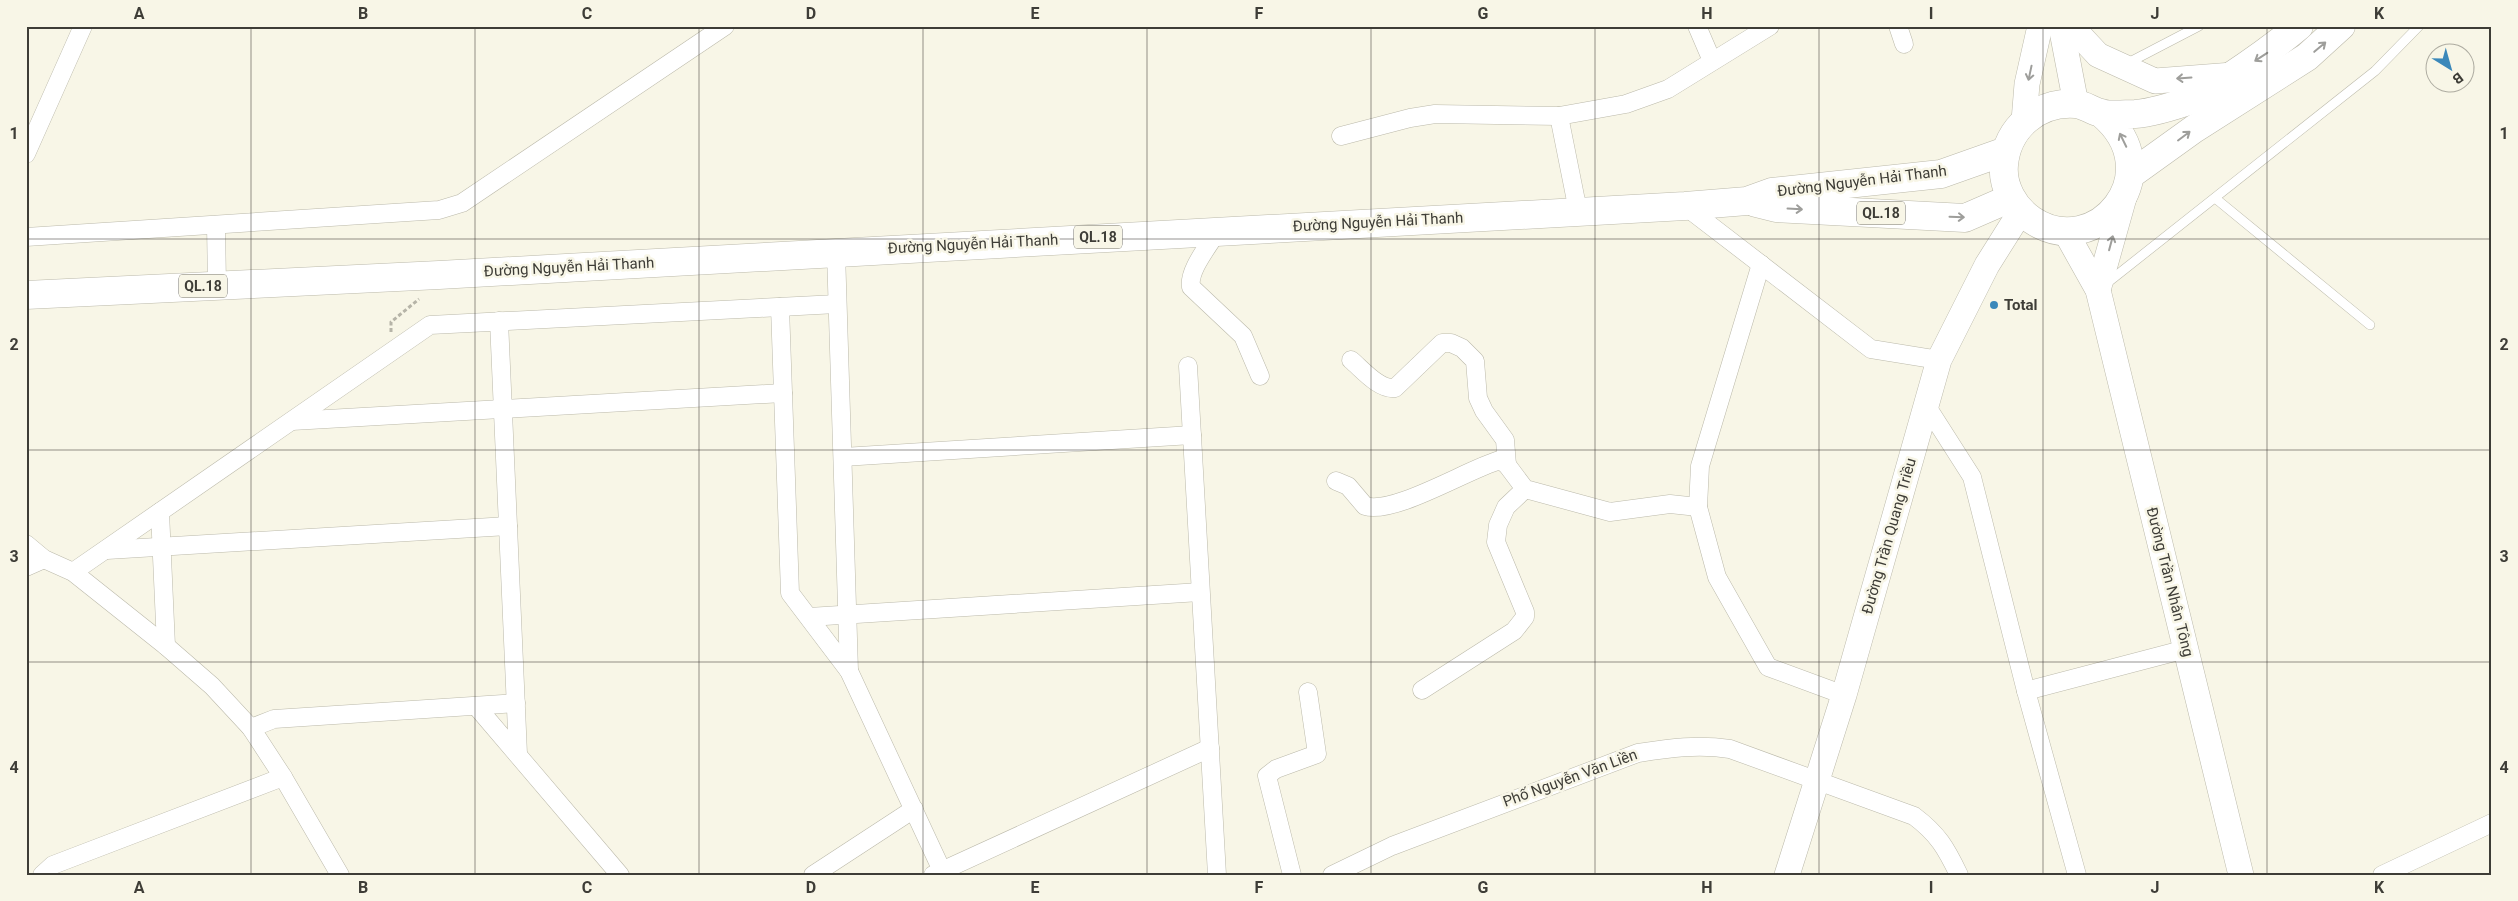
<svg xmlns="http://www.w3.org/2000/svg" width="2518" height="901" font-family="Roboto,sans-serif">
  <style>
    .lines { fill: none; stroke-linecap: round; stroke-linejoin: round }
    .lane-casing { stroke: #bbb9aa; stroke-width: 10 }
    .street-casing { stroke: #bbb9aa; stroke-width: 19 }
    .secondary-casing { stroke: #bbb9aa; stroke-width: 26 }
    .highway-casing { stroke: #bbb9aa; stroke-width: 29 }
    .path { stroke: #b6b4a8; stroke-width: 3; stroke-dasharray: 4 2.5; stroke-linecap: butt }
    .lane { stroke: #fff; stroke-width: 9 }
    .street { stroke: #fff; stroke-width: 18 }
    .secondary { stroke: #fff; stroke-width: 25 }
    .highway { stroke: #fff; stroke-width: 28 }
    .oneway { stroke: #9e9e9b }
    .grid { fill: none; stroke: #3e3d37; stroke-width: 1; stroke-opacity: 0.55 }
    .poi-dot { fill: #3b88ba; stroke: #f8f6e7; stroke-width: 2 }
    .labels { text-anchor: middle; stroke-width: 5; stroke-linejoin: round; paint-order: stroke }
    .shield { fill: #f8f6e7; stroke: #76746c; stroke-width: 1 }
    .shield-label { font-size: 14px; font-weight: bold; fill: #3e3d37 }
    .street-label { font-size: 15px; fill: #3e3d37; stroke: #f8f6e7 }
    .poi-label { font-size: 15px; font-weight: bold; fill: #3e3d37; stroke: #f8f6e7; text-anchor: start }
    .neatline { fill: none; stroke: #3e3d37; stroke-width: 2 }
    .grid-label { font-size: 16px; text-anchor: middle; font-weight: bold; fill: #3e3d37 }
  </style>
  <rect width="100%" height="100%" fill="#f8f6e7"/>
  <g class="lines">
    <g class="lane-casing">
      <g id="lane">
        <polyline points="2126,64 2199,26"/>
        <polyline points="2215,198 2370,325"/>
        <polyline points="2107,283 2375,71 2419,26"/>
      </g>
    </g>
    <g class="street-casing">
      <g id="street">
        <polyline points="1697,26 1712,61"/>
        <polyline points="1898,26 1904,44"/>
        <polyline points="1559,116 1578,211"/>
        <polyline points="1341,136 1410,118 1435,114 1559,116 1626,104 1668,89 1770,26"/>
        <polyline points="26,154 83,26"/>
        <polyline points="1685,206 1871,349 1939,360"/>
        <polyline points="216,225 217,285"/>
        <path d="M1218,230C1209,246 1188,270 1191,287L1243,336L1260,376"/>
        <polyline points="26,237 439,210 462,203 725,26"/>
        <polyline points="836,252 849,671"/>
        <polyline points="1761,264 1700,466 1698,507 1717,577 1768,667 1844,695"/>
        <polyline points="780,307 790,593 849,671 944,875"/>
        <polyline points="499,321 518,754"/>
        <path d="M1351,360C1362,369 1379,390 1395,388L1442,343H1451L1462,348L1475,361L1478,398L1484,411L1505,440L1507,465"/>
        <polyline points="1188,366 1217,875"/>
        <polyline points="1926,405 1972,477 2026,691 2077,875"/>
        <polyline points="292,421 783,393"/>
        <polyline points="843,457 1192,435"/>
        <path d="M1336,481L1348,486L1365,506C1394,515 1468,469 1500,460L1507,465L1525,489L1610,512L1670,504L1698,507"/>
        <polyline points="160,512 166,646"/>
        <polyline points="26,544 44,559 73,572 166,646 212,686 251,728 283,777 340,875"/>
        <polyline points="107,550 508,526"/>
        <polyline points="26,567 44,559"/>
        <polyline points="73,572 430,325 837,304"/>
        <polyline points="809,617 1200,592"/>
        <polyline points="1422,690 1514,631 1525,617 1525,612 1496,542 1498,525 1506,507 1525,489"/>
        <polyline points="2026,691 2186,649"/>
        <polyline points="476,706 620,875"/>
        <polyline points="251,728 274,719 516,703"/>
        <polyline points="42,875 53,865 283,777"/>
        <polyline points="813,875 914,809"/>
        <polyline points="933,875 1210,748"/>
        <polyline points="1292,875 1267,776 1276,769 1317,754 1308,692"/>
        <path d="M1332,875L1392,846L1638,753C1670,748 1698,744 1730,749L1914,816C1938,834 1946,848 1959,875"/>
        <polyline points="2382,875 2492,823"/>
      </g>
    </g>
    <g class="secondary-casing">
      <g id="secondary">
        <polyline points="2061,26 2076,104"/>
        <polyline points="2071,26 2098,55 2155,81 2233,75"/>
        <polyline points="2024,121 2027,84 2040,26"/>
        <polyline points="2065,231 2098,290 2241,875"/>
        <polyline points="2098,290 2125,194"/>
        <polyline points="1787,875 1844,695 1939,360 1987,265 2021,211"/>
      </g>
    </g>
    <g class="highway-casing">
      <g id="highway">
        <path d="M2102,114C2172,173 2096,263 2032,220C2014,208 2002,186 2004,165C2007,128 2038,101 2076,104C2085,105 2092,111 2101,113C2110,116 2125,114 2135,114C2152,113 2180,104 2197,98C2207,94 2217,85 2225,80C2251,63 2275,46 2299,26"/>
        <polyline points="2130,175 2194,129 2307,57 2341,26"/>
        <polyline points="1756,203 1776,208 1965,218 2011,198"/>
        <polyline points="26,295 439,275 1685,206 1747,201 1772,192 1941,174 2006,151"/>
      </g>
    </g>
    <polyline class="path" points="391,332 391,322 419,299"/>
    <use href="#lane" class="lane"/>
    <use href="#street" class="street"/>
    <use href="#secondary" class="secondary"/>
    <use href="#highway" class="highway"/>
  </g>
  <defs><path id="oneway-shaft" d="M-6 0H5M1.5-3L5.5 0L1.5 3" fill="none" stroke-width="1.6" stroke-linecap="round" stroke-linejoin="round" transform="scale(1.25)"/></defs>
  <g class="oneway">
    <use href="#oneway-shaft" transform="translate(2320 47) rotate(-40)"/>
    <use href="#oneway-shaft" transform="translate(2261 57) rotate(147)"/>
    <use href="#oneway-shaft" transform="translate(2030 73) rotate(102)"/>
    <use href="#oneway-shaft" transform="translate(2184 78) rotate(176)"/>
    <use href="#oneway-shaft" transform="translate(2184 136) rotate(-37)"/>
    <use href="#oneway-shaft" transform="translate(2123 140) rotate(-116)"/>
    <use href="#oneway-shaft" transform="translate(1795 209) rotate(3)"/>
    <use href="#oneway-shaft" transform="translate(1957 217) rotate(2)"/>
    <use href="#oneway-shaft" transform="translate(2111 243) rotate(-75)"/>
  </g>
  <path class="grid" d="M251,26V875M475,26V875M699,26V875M923,26V875M1147,26V875M1371,26V875M1595,26V875M1819,26V875M2043,26V875M2267,26V875M26,239H2492M26,450H2492M26,662H2492"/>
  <circle class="poi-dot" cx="1994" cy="305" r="5"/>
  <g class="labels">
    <g class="shield">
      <rect x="1857" y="201.5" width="48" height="23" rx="4"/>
      <rect x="1074" y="225.5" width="48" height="23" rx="4"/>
      <rect x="179" y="274.5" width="48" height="23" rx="4"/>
    </g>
    <g class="shield-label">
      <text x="1881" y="218">QL.18</text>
      <text x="1098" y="242">QL.18</text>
      <text x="203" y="291">QL.18</text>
    </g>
    <g class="street-label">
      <text transform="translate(1862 181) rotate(-7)" y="5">Đường Nguyễn Hải Thanh</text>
      <text transform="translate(1378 222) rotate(-3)" y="5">Đường Nguyễn Hải Thanh</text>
      <text transform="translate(973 244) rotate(-3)" y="5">Đường Nguyễn Hải Thanh</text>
      <text transform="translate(569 267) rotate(-3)" y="5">Đường Nguyễn Hải Thanh</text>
      <text transform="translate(1889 536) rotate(-74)" y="5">Đường Trần Quang Triều</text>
      <text transform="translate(2170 582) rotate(76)" y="5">Đường Trần Nhân Tông</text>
      <text transform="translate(1570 778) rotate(-20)" y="5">Phố Nguyễn Văn Liền</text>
    </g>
    <g class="poi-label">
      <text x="2004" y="310">Total</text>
    </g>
  </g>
  <rect width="2518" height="901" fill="none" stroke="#f8f6e7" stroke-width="55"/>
  <g transform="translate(2450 68) rotate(143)"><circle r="24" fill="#f8f6e7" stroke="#aeaca1"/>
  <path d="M0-4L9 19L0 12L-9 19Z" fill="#3b88ba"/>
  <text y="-8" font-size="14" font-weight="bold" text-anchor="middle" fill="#3e3d37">B</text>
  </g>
  <rect x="28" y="28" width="2462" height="846" class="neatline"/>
  <g class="grid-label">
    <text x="139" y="19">A</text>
    <text x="363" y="19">B</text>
    <text x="587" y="19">C</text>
    <text x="811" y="19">D</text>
    <text x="1035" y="19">E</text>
    <text x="1259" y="19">F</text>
    <text x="1483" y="19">G</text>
    <text x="1707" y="19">H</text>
    <text x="1931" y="19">I</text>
    <text x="2155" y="19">J</text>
    <text x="2379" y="19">K</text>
    <text x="14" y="139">1</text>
    <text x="2504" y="139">1</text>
    <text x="14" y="350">2</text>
    <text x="2504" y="350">2</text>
    <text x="14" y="562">3</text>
    <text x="2504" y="562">3</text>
    <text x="14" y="773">4</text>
    <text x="2504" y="773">4</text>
    <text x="139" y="893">A</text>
    <text x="363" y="893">B</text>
    <text x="587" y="893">C</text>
    <text x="811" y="893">D</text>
    <text x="1035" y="893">E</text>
    <text x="1259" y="893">F</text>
    <text x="1483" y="893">G</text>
    <text x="1707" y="893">H</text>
    <text x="1931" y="893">I</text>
    <text x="2155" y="893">J</text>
    <text x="2379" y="893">K</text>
  </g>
</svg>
